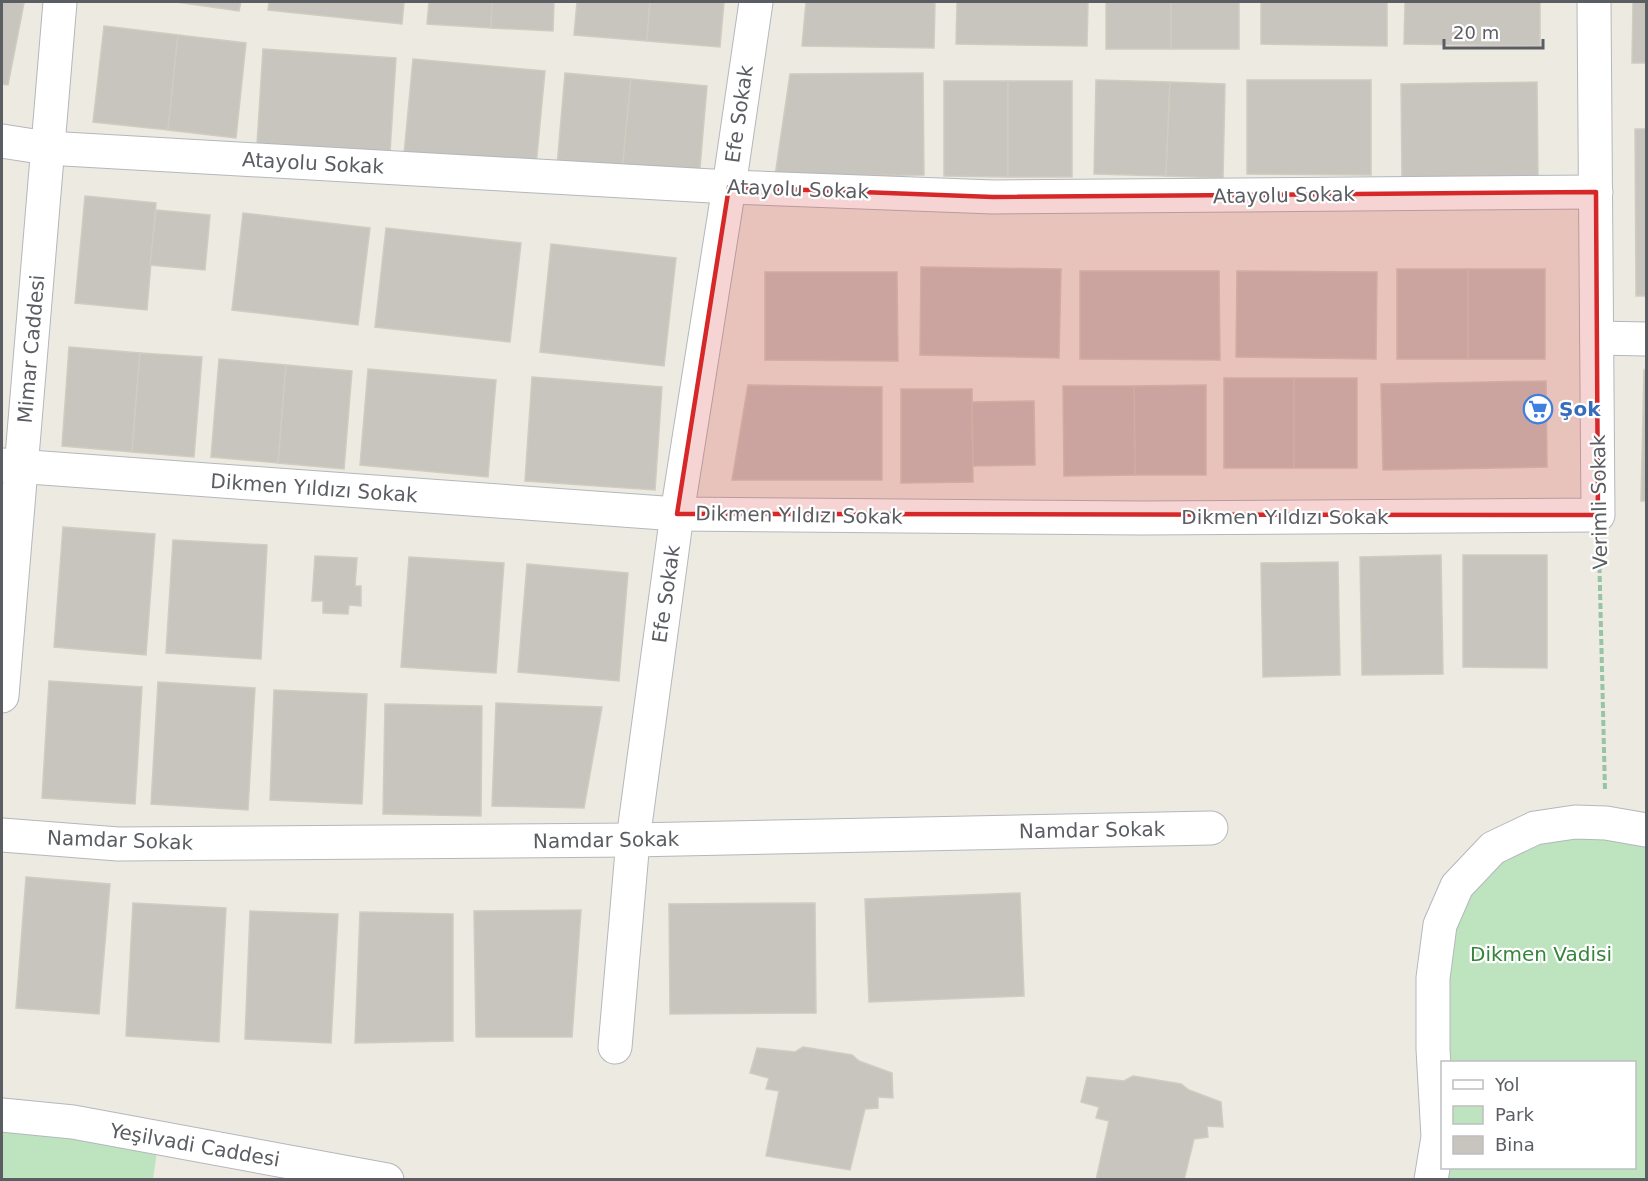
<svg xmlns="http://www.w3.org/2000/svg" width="1648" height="1181" font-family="'DejaVu Sans',sans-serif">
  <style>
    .green { fill: #bee4bf; fill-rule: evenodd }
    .building { fill: #c8c4be; stroke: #d1ccc0; stroke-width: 1.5 }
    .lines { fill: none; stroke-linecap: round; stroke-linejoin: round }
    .street-casing { stroke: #b4b7bc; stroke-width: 35 }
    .path { stroke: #97c4a5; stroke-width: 4; stroke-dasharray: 6 3; stroke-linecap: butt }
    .street { stroke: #fff; stroke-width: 33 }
    .marked { fill: #d62828; fill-opacity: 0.2; stroke: #d62828; stroke-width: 4.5; stroke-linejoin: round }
    .labels { text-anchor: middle; stroke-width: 4.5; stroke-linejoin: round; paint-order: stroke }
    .street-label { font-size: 20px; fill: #5a5d62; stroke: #fff }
    .shop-label { font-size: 20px; font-weight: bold; fill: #366cbe; stroke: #fff; text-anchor: start }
    .park-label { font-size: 20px; fill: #37843c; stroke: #fff }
  </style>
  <rect width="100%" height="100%" fill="#eceae1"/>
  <g class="green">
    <path d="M1646,830V1179L1431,1180L1440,925L1493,848ZM1442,1062H1634V1168H1442Z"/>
    <polygon points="2,1115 159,1138 153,1179 2,1180"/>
  </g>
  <g class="building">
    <polygon points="2,2 24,3 8,85 2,84"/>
    <polygon points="176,2 241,2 239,11"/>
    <polygon points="269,2 404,2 402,24 268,10"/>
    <polygon points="429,2 492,2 491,28 427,24"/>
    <polygon points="492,2 554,2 553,31 491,28"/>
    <polygon points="577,2 650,2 647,41 574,35"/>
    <polygon points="650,2 724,2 720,47 647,41"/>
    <polygon points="806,2 935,2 934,48 802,46"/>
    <polygon points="957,2 1088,2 1087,46 956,44"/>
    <rect x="1106" y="2" width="65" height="47"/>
    <rect x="1171" y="2" width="68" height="47"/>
    <polygon points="1261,2 1387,2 1387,46 1261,44"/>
    <polygon points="1405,2 1540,2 1540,46 1404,44"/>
    <polygon points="1633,2 1646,2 1646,63 1632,63"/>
    <polygon points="104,26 178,35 168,130 93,122"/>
    <polygon points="178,35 246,43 236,138 168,130"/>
    <polygon points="263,49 396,58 390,152 257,144"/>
    <polygon points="413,59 545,71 536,166 404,154"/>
    <polygon points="565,73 631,79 622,172 557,166"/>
    <polygon points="923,73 924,175 775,176 790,74"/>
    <polygon points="631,79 707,86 699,179 622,172"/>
    <polygon points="1096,80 1170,82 1166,176 1094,174"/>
    <polygon points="1247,80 1371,80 1371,175 1247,174"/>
    <polygon points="944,81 1008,81 1008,177 944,176"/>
    <rect x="1008" y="81" width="64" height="96"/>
    <polygon points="1170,82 1225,84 1223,178 1166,176"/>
    <polygon points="1537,82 1538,177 1402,178 1401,84"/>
    <polygon points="1635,129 1646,129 1646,296 1636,296"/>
    <polygon points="85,196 156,203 147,310 75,303"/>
    <polygon points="156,210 210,215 205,270 150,265"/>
    <polygon points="243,213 370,228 358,325 232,310"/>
    <polygon points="386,228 521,243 510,342 375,327"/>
    <polygon points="551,244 676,258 664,366 540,352"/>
    <polygon points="921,267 1061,269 1059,358 920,355"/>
    <rect x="1397" y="269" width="71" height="90"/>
    <rect x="1468" y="269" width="77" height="90"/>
    <polygon points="1080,271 1219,271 1220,360 1080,359"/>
    <polygon points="1237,271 1377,272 1376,359 1236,357"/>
    <polygon points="765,272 897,272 898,361 765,360"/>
    <polygon points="69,347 140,353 132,452 62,446"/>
    <polygon points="140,353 202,357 194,457 132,452"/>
    <polygon points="219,359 286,365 278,463 211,457"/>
    <polygon points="286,365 352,371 344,469 278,463"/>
    <polygon points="368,369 496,380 488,477 360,465"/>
    <polygon points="1644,370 1646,371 1646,501 1641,501"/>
    <polygon points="532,377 662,387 655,490 525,481"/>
    <rect x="1224" y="378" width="70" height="90"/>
    <rect x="1294" y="378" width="63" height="90"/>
    <polygon points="1546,381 1547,467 1383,470 1381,384"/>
    <polygon points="748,385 882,387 882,480 732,480"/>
    <polygon points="1206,385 1206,475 1135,475 1134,386"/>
    <polygon points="1063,386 1134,386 1135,475 1064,476"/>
    <polygon points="901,389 972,389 973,482 901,483"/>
    <polygon points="1034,401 1035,465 973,466 972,402"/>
    <polygon points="63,527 155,534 146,655 54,647"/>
    <polygon points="173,540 267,545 261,659 166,653"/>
    <polygon points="1441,555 1443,674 1362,675 1360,557"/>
    <polygon points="1463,555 1547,555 1547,668 1463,667"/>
    <polygon points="315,556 357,558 355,586 361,586 361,606 349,605 348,614 323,613 323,601 312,601"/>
    <polygon points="409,557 504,563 496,673 401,667"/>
    <polygon points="1338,562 1340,675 1263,677 1261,563"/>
    <polygon points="527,564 628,573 619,681 518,672"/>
    <polygon points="49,681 142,687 135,804 42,798"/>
    <polygon points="158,682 255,688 248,810 151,804"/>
    <polygon points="274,690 367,694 362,804 270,800"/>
    <polygon points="496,703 602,707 584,808 492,806"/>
    <polygon points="385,704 482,706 481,816 383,814"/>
    <polygon points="26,877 110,884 99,1014 16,1008"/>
    <polygon points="1020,893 1024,996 869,1002 865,899"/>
    <polygon points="133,903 226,908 219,1042 126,1036"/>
    <polygon points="815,903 816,1013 670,1014 669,904"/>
    <polygon points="581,910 572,1037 476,1037 474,911"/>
    <polygon points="250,911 338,914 331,1043 245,1039"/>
    <polygon points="360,912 453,914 453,1041 355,1043"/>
    <polygon points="803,1047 852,1055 859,1061 892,1073 893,1098 878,1097 878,1108 865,1109 850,1170 766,1156 779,1091 766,1089 769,1078 750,1073 757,1048 795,1052"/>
    <polygon points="1133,1076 1181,1084 1189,1090 1221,1102 1223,1127 1207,1126 1208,1137 1194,1139 1184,1180 1096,1180 1109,1121 1096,1118 1099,1107 1081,1102 1087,1077 1124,1081"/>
  </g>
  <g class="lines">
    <g class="street-casing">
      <g id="street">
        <polyline points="2,141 47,148 729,187 993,197 1596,192"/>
        <polyline points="1597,338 1646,339"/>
        <polyline points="2,465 677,514 1142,518 1598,515 1594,2"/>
        <polyline points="2,696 60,2"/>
        <polyline points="2,835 118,844 633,840 1211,828"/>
        <polyline points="615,1047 633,840 677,514 729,187 756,2"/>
        <polyline points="2,1115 73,1122 387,1180"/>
        <polyline points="1431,1180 1438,1137 1433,1049 1433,978 1440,925 1457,886 1493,848 1535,828 1575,822 1606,823 1646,830"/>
      </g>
    </g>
    <polyline class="path" points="1599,549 1605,790"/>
    <use href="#street" class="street"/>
  </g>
  <path class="marked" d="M729,187L993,197L1596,192L1598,515L677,514Z"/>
  <defs>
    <g id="supermarket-ring" transform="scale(1.5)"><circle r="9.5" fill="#fff" stroke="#3f7fe0" stroke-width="1.5"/><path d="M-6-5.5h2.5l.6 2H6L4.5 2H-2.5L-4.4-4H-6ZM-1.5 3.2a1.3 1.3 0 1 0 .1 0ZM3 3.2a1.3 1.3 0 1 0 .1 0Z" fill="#3f7fe0"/></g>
  </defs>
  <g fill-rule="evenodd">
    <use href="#supermarket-ring" x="1538" y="409"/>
  </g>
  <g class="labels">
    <g class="street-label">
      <text transform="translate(739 114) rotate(-82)" y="7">Efe Sokak</text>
      <text transform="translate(313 163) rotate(3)" y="7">Atayolu Sokak</text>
      <text transform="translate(798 189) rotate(2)" y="7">Atayolu Sokak</text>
      <text transform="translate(1284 195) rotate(-1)" y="7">Atayolu Sokak</text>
      <text transform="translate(31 349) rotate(-85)" y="7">Mimar Caddesi</text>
      <text transform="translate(314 488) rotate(4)" y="7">Dikmen Yıldızı Sokak</text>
      <text transform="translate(1599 502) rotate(-91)" y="7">Verimli Sokak</text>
      <text transform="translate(799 515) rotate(1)" y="7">Dikmen Yıldızı Sokak</text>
      <text x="1285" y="524">Dikmen Yıldızı Sokak</text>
      <text transform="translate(666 594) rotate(-82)" y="7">Efe Sokak</text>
      <text transform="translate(1092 830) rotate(-1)" y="7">Namdar Sokak</text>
      <text transform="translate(120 840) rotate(2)" y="7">Namdar Sokak</text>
      <text transform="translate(606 840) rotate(-1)" y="7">Namdar Sokak</text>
      <text transform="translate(195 1145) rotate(10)" y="7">Yeşilvadi Caddesi</text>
    </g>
    <g class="shop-label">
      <text x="1559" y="416">Şok</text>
    </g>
    <g class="park-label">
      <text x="1541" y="961">Dikmen Vadisi</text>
    </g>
  </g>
  <rect width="1648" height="1181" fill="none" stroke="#5a5d62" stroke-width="6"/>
  <rect x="1441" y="1061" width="195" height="108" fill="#ffffff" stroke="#bdbec0" stroke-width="1.5"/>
  <rect x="1453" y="1080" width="30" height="9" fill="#ffffff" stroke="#bdbec0" stroke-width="1.5"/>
  <text x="1495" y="1091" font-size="18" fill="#5a5d62">Yol</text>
  <rect x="1453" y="1106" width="30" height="18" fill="#bee4bf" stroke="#bdbec0" stroke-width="1.5"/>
  <text x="1495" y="1121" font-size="18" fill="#5a5d62">Park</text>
  <rect x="1453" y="1136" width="30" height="18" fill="#c8c4be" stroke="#bdbec0" stroke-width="1.5"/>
  <text x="1495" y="1151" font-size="18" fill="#5a5d62">Bina</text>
  <path d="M1444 39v9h99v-9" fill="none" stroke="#5a5d62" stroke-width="3"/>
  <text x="1453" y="39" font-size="18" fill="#5a5d62" stroke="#ffffff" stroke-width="4.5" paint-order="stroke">20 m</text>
</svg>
